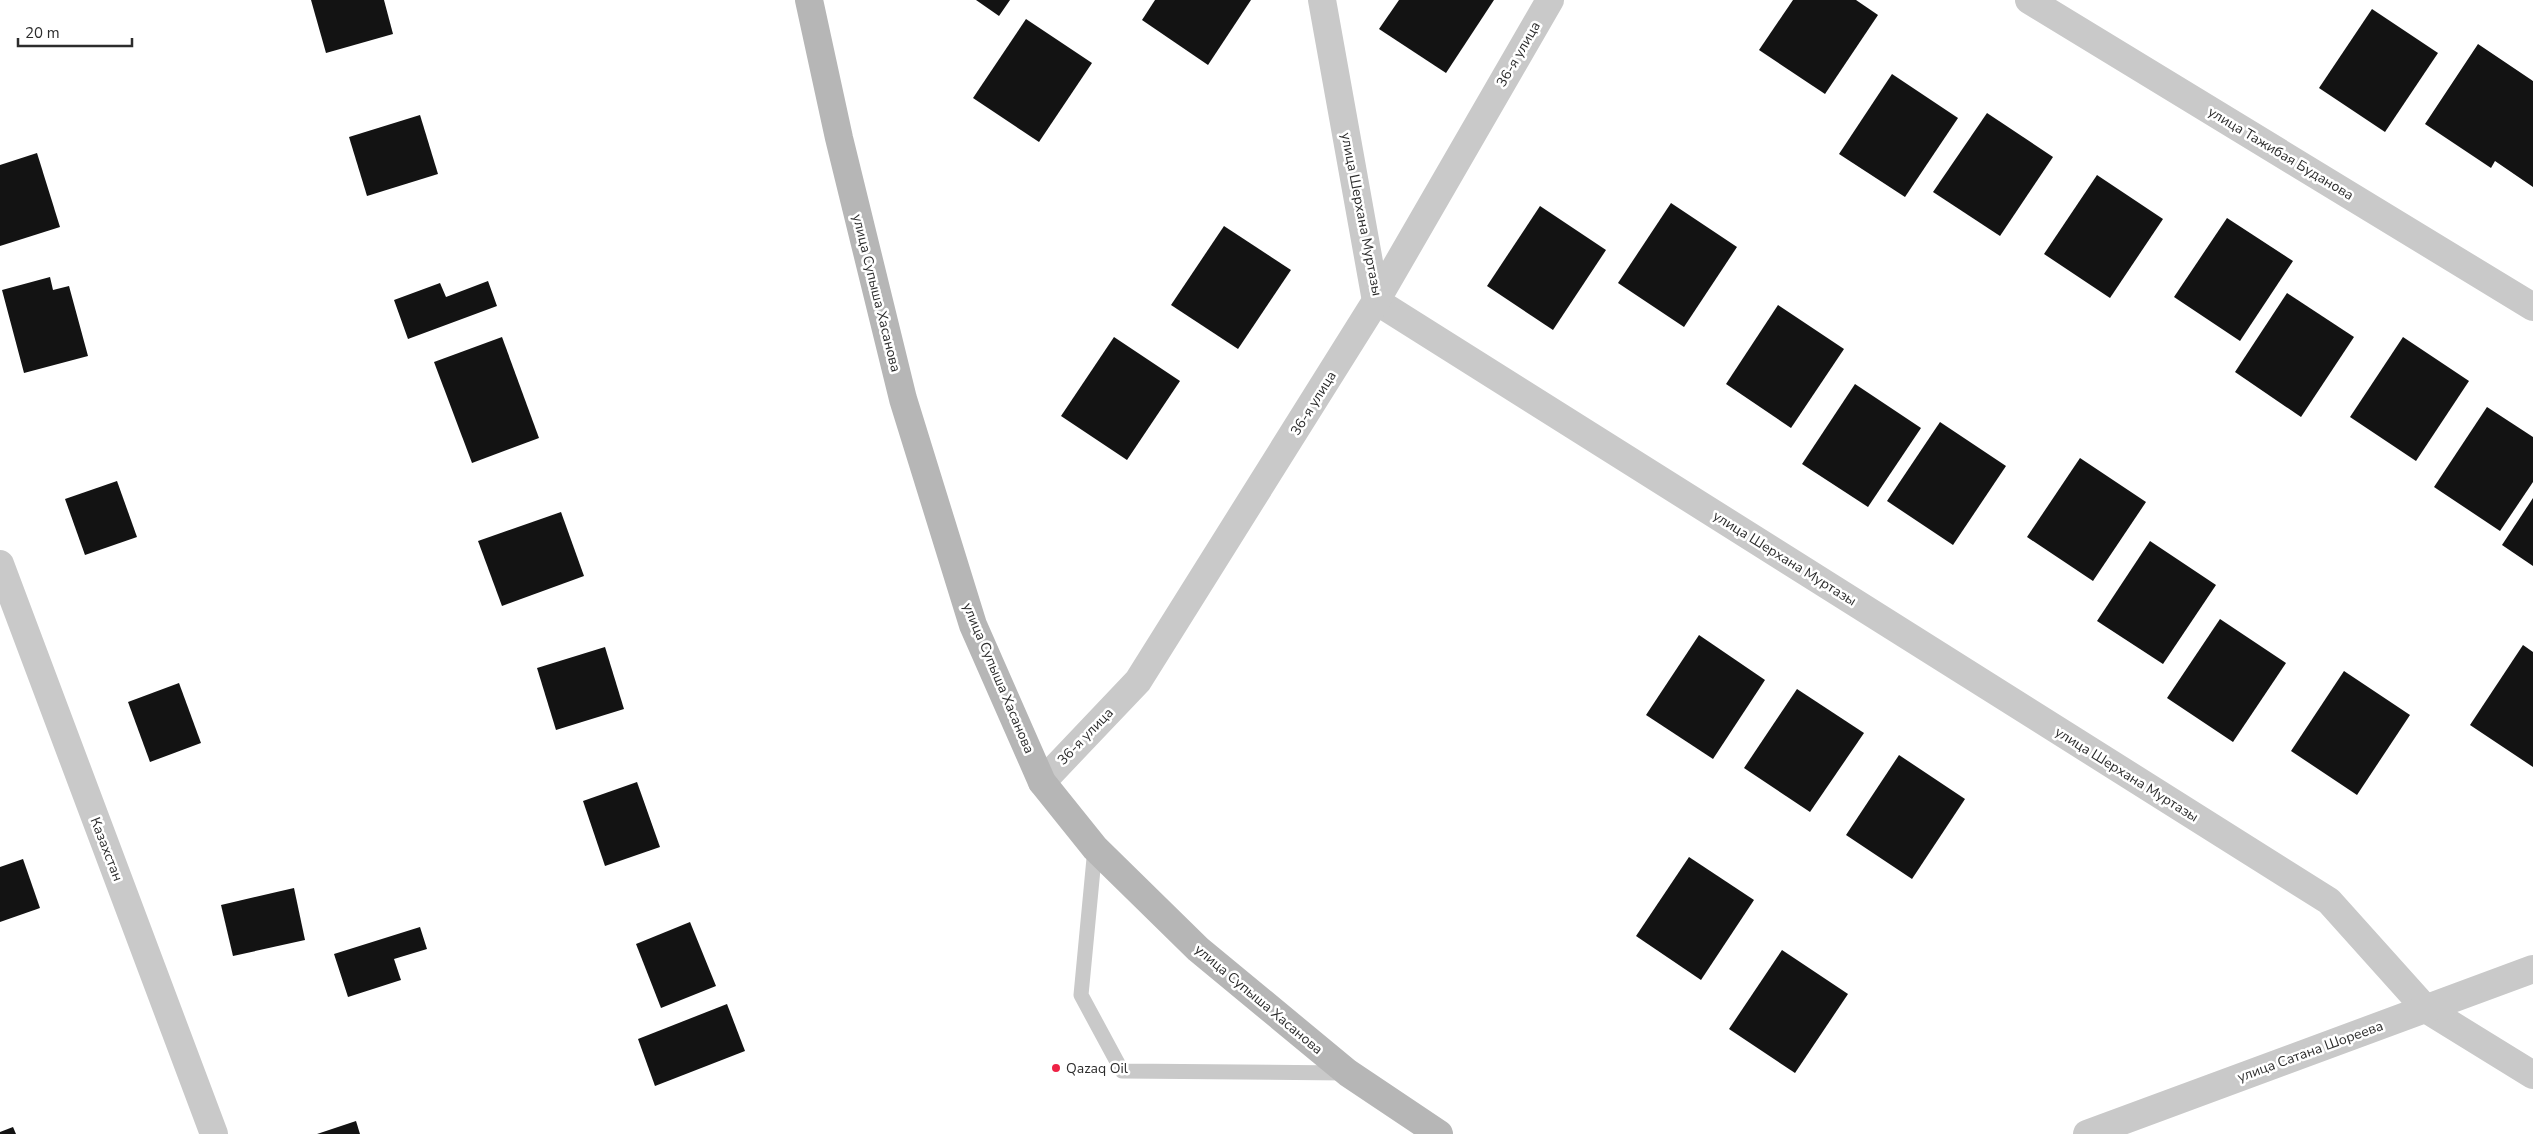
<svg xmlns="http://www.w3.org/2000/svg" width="2533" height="1134" font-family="'Nunito Sans',sans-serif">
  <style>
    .building { fill: #131313 }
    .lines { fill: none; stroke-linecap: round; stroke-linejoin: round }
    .lane { stroke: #c9c9c9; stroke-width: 15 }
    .street { stroke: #c9c9c9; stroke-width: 28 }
    .secondary { stroke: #b6b6b6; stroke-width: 28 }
    .poi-dot { fill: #ee2245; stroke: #fff; stroke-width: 2 }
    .labels { text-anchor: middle; stroke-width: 5; stroke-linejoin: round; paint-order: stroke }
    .street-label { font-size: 14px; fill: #2c2c2c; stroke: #fff }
    .poi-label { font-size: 14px; fill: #2c2c2c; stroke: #fff; text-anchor: start }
  </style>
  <rect width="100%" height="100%" fill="#fff"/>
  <g class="building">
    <polygon points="311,0 384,0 393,34 326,53"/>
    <polygon points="976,0 1010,0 999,16"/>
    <polygon points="1155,0 1251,0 1208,65 1142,20"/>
    <polygon points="1399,0 1494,0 1446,73 1379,29"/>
    <polygon points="1793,0 1856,0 1878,15 1825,94 1759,50"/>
    <polygon points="2372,9 2438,53 2385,132 2319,88"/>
    <polygon points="1026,19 1092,63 1039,142 973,98"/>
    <polygon points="2478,44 2533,81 2533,187 2495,161 2491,168 2425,124"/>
    <polygon points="1892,74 1958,118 1905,197 1839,154"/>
    <polygon points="1987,113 2053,157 2000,236 1933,192"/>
    <polygon points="420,115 438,174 367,196 349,137"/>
    <polygon points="37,153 60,227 0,246 0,165"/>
    <polygon points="2097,175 2163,219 2110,298 2044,254"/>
    <polygon points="1671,203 1737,247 1684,327 1618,283"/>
    <polygon points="1540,206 1606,250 1553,330 1487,286"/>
    <polygon points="2227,218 2293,261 2240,341 2174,297"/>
    <polygon points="1224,226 1291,270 1238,349 1171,305"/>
    <polygon points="50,277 53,290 69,286 88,356 24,373 2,290"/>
    <polygon points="488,281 497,306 408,339 394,300 440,283 446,297"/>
    <polygon points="2287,293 2354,337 2301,417 2235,372"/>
    <polygon points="1778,305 1844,349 1791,428 1726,384"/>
    <polygon points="502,337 539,438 472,463 434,362"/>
    <polygon points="1114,337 1180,381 1127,460 1061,416"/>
    <polygon points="2403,337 2469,381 2416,461 2350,417"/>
    <polygon points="1855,384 1921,428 1868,507 1802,464"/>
    <polygon points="2487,407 2533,437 2533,482 2500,531 2434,487"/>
    <polygon points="1940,422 2006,466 1953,545 1887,501"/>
    <polygon points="2080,458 2146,502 2093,581 2027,537"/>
    <polygon points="117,481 137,537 85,555 65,499"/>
    <polygon points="2533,498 2533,566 2502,545"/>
    <polygon points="561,512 584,576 502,606 478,541"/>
    <polygon points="2150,541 2216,585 2163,664 2097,621"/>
    <polygon points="2220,619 2286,663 2233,742 2167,698"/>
    <polygon points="1699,635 1765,680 1713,759 1646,715"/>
    <polygon points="2523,645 2533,652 2533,767 2470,725"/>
    <polygon points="605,647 624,709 556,730 537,668"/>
    <polygon points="2344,671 2410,715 2357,795 2291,751"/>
    <polygon points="179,683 201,743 150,762 128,702"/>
    <polygon points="1797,689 1864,733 1810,812 1744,768"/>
    <polygon points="1899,755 1965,799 1912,879 1846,835"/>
    <polygon points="637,782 660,847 605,866 583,801"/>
    <polygon points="1689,857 1754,900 1701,980 1636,936"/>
    <polygon points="23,859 40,908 0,922 0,867"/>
    <polygon points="294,888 305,940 233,956 221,905"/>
    <polygon points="690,922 716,986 661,1008 636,944"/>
    <polygon points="420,927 427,949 394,959 401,980 348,997 334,954"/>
    <polygon points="1782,950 1848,994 1795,1073 1729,1029"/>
    <polygon points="727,1004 745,1051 655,1086 638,1039"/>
    <polygon points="356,1121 360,1134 317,1134"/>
    <polygon points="13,1127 16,1134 0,1134 0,1132"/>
  </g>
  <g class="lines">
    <polyline class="lane" points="1095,848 1081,995 1122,1071 1346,1073"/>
    <g class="street">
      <polyline points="1322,0 1376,301 2329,901 2426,1009 2533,1075"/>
      <polyline points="2029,0 2533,307"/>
      <polyline points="0,564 214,1134"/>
      <polyline points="1042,782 1138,681 1376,301 1550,0"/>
      <polyline points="2087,1134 2533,969"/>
    </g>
    <polyline class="secondary" points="809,0 839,138 903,399 973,625 1042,782 1095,848 1198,949 1348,1073 1439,1134"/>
  </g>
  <circle class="poi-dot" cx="1056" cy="1068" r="5"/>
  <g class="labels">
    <g class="street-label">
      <text transform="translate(1518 54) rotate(-60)" y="5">36-я улица</text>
      <text transform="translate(2281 153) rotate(31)" y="5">улица Тажибая Буданова</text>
      <text transform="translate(1362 214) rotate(79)" y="5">улица Шерхана Муртазы</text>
      <text transform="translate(877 293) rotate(76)" y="5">улица Супыша Хасанова</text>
      <text transform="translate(1313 403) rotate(-58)" y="5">36-я улица</text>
      <text transform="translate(1785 558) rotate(32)" y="5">улица Шерхана Муртазы</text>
      <text transform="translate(999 678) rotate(67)" y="5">улица Супыша Хасанова</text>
      <text transform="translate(1085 736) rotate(-46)" y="5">36-я улица</text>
      <text transform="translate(2127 774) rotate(32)" y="5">улица Шерхана Муртазы</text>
      <text transform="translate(107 849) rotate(69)" y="5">Казахстан</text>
      <text transform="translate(1259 999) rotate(40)" y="5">улица Супыша Хасанова</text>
      <text transform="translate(2310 1051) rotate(-20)" y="5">улица Сатана Шореева</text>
    </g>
    <g class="poi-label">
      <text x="1066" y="1073">Qazaq Oil</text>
    </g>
  </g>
  <path d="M18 38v8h114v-8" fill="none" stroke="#2c2c2c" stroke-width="2.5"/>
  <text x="25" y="38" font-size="15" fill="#2c2c2c" stroke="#ffffff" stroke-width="4" paint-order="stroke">20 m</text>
</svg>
